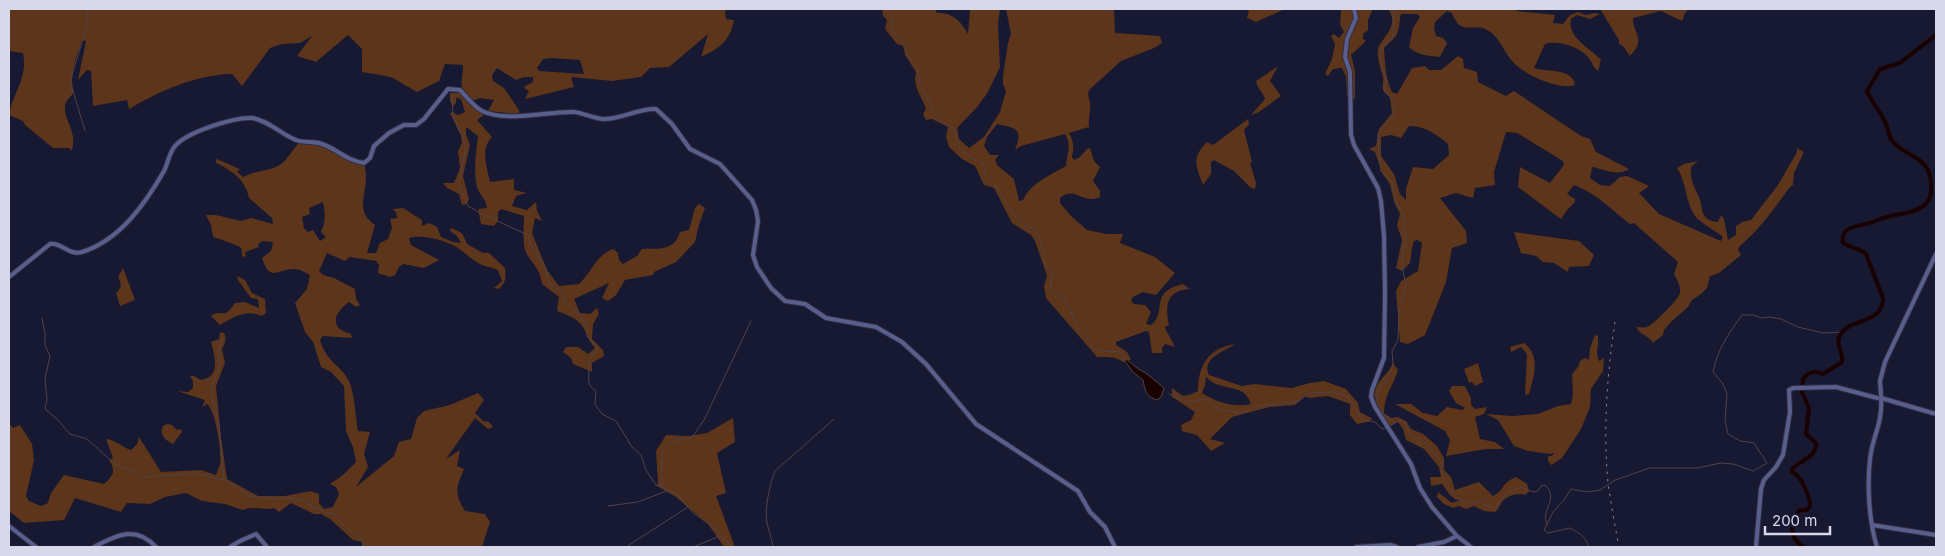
<svg xmlns="http://www.w3.org/2000/svg" width="1945" height="556" font-family="Inter,sans-serif">
  <style>
    .green { fill: #5c351b; fill-rule: evenodd }
    .water { fill: #190100; stroke: #524246 }
    .lines { fill: none; stroke-linecap: round; stroke-linejoin: round }
    .stream { stroke: #524246; stroke-width: 1 }
    .river { stroke: #190100; stroke-width: 4 }
    .secondary-casing { stroke: #2e2f42; stroke-width: 6 }
    .secondary { stroke: #5a5e8c; stroke-width: 4 }
    .rail { stroke: #838499; stroke-width: 1; stroke-dasharray: 2.5 5; stroke-linecap: butt }
  </style>
  <rect width="100%" height="100%" fill="#171831"/>
  <g class="green">
    <path d="M9,9H731L725,11L726,19L734,20C730,41 720,48 701,57L708,34L669,67L650,68L641,77L612,81L571,77L574,87L525,99L529,91L524,88L525,86L533,82V77H524L516,80L497,68L492,75L493,81L504,88L519,110V114L488,111L494,100L480,98L472,101C456,84 463,85 463,65L445,64L439,81L417,92L391,77L362,72V49L348,35L316,62L297,56L312,36L300,43L282,44L270,48L242,86L232,74C195,75 160,91 129,109L127,100L93,106L91,71L87,70L78,80L86,41L82,40C77,56 68,75 74,92C72,95 68,99 66,102C60,117 80,133 71,151L69,148H53L25,125L23,121L9,115C13,92 28,79 23,53L9,51ZM552,58L580,60L584,74L539,71L537,68L543,59Z"/>
    <path d="M882,9H935L937,13C952,12 961,21 968,34L970,9H1000L998,24L1000,67L988,92L978,106L957,128L959,139L969,148L984,137L1000,112L1006,91L1003,84V76L1008,43L1011,34L1006,9H1122L1114,10L1115,33L1160,36L1162,43L1154,48L1121,61L1089,90C1087,95 1089,97 1090,102C1091,111 1088,118 1089,127L1069,133C1074,142 1074,147 1072,157L1074,160L1080,157L1087,149L1090,148L1094,161L1100,167L1093,181L1100,191V197C1083,205 1074,185 1060,198V203L1071,216L1087,230L1107,234H1123L1120,243L1155,257L1175,273L1157,294L1155,295L1143,292L1133,297L1131,301L1134,304L1145,305L1151,312L1146,324L1151,325C1168,312 1148,292 1183,284L1190,289C1166,290 1165,306 1169,326H1166L1165,328L1175,347L1165,344L1162,348V353H1152L1149,332L1146,331L1116,342V345L1127,352L1131,360L1123,362C1115,356 1107,357 1097,357L1046,298L1044,286L1047,276L1035,241L1031,235L1012,223L994,188L984,185L975,166L962,159L949,147L946,137L948,127L932,119L926,120L923,114L926,109C922,96 912,87 916,72L905,55L903,46L897,44L885,29L887,20L883,16ZM997,124C1017,128 1023,129 1015,150L1021,146L1065,134C1072,145 1067,153 1066,166C1049,176 1032,182 1023,200L1019,201L1014,179L998,166L995,160L999,155H990L984,146L987,137Z"/>
    <polygon points="1249,9 1285,9 1256,22 1247,18"/>
    <polygon points="1341,9 1373,9 1368,20 1368,30 1363,34 1363,39 1366,41 1351,55 1355,71 1355,99 1347,96 1346,77 1342,68 1333,69 1328,76 1325,74 1332,59 1335,44 1331,36 1334,34 1339,38 1344,32 1340,25"/>
    <path d="M1388,9H1515L1517,11L1555,15L1553,23L1563,24L1570,15L1578,12L1586,15L1595,13L1600,14L1590,19L1577,15L1571,19C1567,38 1590,48 1601,60L1598,71C1593,67 1592,62 1588,57C1580,47 1557,40 1545,44L1534,68C1547,72 1573,68 1575,85C1560,91 1526,75 1515,64C1505,55 1501,39 1489,31C1475,20 1461,39 1452,13L1447,11L1435,22L1434,29L1436,36L1443,38L1447,43L1440,57C1430,56 1416,55 1409,47L1413,28L1420,17L1417,14H1401C1399,20 1400,26 1398,31C1396,39 1389,42 1384,48C1385,63 1385,78 1392,92L1397,94L1412,68L1425,66L1429,70H1441L1458,56L1463,59L1464,68L1477,72L1478,82L1506,96L1514,91L1581,136L1590,139L1596,152L1629,169C1617,177 1604,169 1592,167L1590,178L1600,185L1610,186L1620,177L1627,176L1649,186L1639,193L1659,214L1721,241L1723,237C1717,232 1698,221 1695,216C1685,202 1687,183 1677,168L1684,164L1698,161L1691,167C1690,177 1693,185 1697,193C1705,206 1697,220 1718,222L1721,215L1724,219L1728,240L1736,235V226L1742,222L1751,220L1778,185L1797,152V148L1804,152L1794,173L1793,185L1790,187C1772,211 1762,227 1739,247L1738,250L1741,255L1719,273L1710,276L1707,288L1701,294L1692,300L1688,307L1672,321L1664,330L1663,335L1653,343C1648,335 1640,335 1636,327C1640,327 1643,328 1647,327C1654,324 1679,299 1680,293C1681,286 1677,280 1674,274L1678,262L1634,223L1630,224C1610,209 1599,195 1574,185L1567,194L1575,199V202L1567,210L1561,219L1518,187L1520,167L1550,183L1564,165L1563,161L1517,133L1506,132L1494,172L1495,185L1475,188L1473,198L1456,193L1440,198L1466,231L1467,243L1452,248L1446,282L1425,335L1408,344L1400,342L1396,291L1401,281L1418,271L1422,243L1417,240L1414,241L1412,248L1410,263L1402,271L1396,268L1402,240L1397,225L1400,214L1394,202L1390,184L1382,173L1375,152L1369,149L1376,146L1379,129L1392,113L1390,97C1388,95 1385,94 1384,92C1381,87 1384,82 1383,77C1381,69 1375,54 1379,46C1386,34 1399,24 1388,9ZM1409,126C1425,126 1436,134 1448,144L1449,155L1433,169L1413,167L1406,189V200L1400,194L1394,174L1381,156V137L1391,135L1401,138Z"/>
    <path d="M1600,9H1689L1685,13L1682,21L1661,11L1633,18C1633,35 1647,38 1630,56L1623,46L1619,44V40Z"/>
    <path d="M1278,66L1270,81L1281,96L1259,112L1251,115L1265,99C1263,92 1257,88 1256,81C1264,77 1270,71 1278,66Z"/>
    <path d="M450,93H461L487,113L477,120L492,137C480,149 487,167 490,182L514,179V190L527,193L516,196L512,206L527,210L536,202L537,211L542,221L535,218L532,233L547,270L559,286L579,284C592,272 595,256 613,249L618,253L619,260L623,264L637,256L642,249C658,248 674,252 680,232L689,230L695,208L699,204L705,208L699,225L695,242L676,262L654,272L653,275L625,280L616,295L608,301L602,298L609,283L574,299L580,313L590,314L597,308L599,314L593,324L592,339L603,350L604,356L592,363V372L573,364L571,358L563,352L566,347H578L588,354L595,348C590,342 588,338 585,331C580,319 568,315 557,311L559,297L542,284C540,267 532,265 526,252C522,245 524,224 524,216L501,209L498,212V221L494,226L481,224L478,209L487,208C487,200 479,195 477,187C473,170 476,153 478,136L466,127V134L470,145L463,176L469,199L467,204L462,205L459,194L447,188L443,183H454L460,168L458,151L462,143L461,134C456,129 455,120 450,114L452,112L458,115L465,112L461,99L456,98V103L453,106L450,101Z"/>
    <path d="M1248,119L1249,124L1244,130L1252,162L1250,163L1256,183L1255,189L1251,188L1234,171L1214,160L1211,162V174L1203,185C1196,166 1191,158 1207,142L1213,145Z"/>
    <path d="M299,143C309,144 319,144 330,149C343,154 349,165 365,164C365,169 366,174 366,179C365,198 356,212 375,225L367,253H376L380,243L388,239L392,228L390,219L397,218L396,212L392,209L403,208L422,220V226L429,223L437,227L441,237L453,242L461,243L457,236L450,231L451,228L462,233L467,244L483,253H489L505,268C506,277 506,284 498,289L494,288L502,281L498,270C492,267 486,267 480,264C472,260 465,253 458,248C446,240 422,234 409,238L411,245L439,260L424,268L403,264L399,267L395,275L390,277L378,273L379,265L376,261L350,257L345,261L327,253L319,271L323,275L334,278L355,289L356,299L360,305L356,307L349,302C334,313 328,328 351,334L352,338L323,336L320,340C327,363 340,364 349,381C354,391 356,419 358,431L370,432L364,454L368,467L356,487L394,456L399,442L411,439L417,418L424,411L450,405L478,393L484,400L475,413L483,421L489,422L493,427L488,429L475,418L446,459L460,450L457,466L464,469C456,488 454,493 465,511L485,514L490,522L482,547H362V542L353,540L330,519L321,514H314L291,503L279,512L274,508C264,511 253,505 243,510L225,504L202,501L186,493L165,497L150,504L127,503L121,512L75,498L64,520L24,523L9,511V423L13,428L20,425L32,444L34,460L26,496L29,501L41,506L48,503L51,493L64,475L104,484C114,475 116,471 109,460L113,458L106,439C117,440 121,447 131,450L137,444L139,437L161,472L201,470L216,475C217,472 219,468 220,464C222,454 216,411 207,404L202,407L205,400L177,391L188,392L193,388V381L190,376H194L201,380C221,377 215,357 211,342L219,339L220,332L224,333C227,339 225,344 222,349L225,363L216,386L221,438L227,479L258,496H285L311,491L319,494V503L324,509L333,507L339,494L336,487L330,484L343,475L356,462L353,447L346,431L344,386L331,372L321,367L313,342L305,332L295,303L307,289L310,275C306,273 300,269 295,269C277,269 270,283 262,258L271,251L273,242L263,241L258,244L259,247L245,252L246,256L242,257C242,254 242,251 241,248C240,246 217,238 213,237L211,225L206,215H216L241,221L251,218L273,224L272,218L249,198C246,180 230,169 216,163V159C226,162 231,166 240,169L237,172L243,177C254,170 270,172 281,164C286,161 294,148 299,143ZM323,202C325,212 326,223 321,232L326,237L320,241L313,230L308,232L304,228L302,217L310,214L309,208Z"/>
    <polygon points="1514,232 1579,241 1594,255 1589,266 1569,267 1568,272 1554,263 1543,262 1536,256 1521,253"/>
    <path d="M123,268L135,300L120,306L116,293C122,287 122,285 118,277Z"/>
    <path d="M237,276L245,280L252,293L265,299L266,313L262,316C246,309 233,317 220,325L211,316C223,308 223,321 235,303L245,302L259,308L258,299L251,298L238,280Z"/>
    <path d="M1595,335L1598,336C1599,345 1595,353 1599,361L1604,358L1603,371L1591,389L1590,407L1581,429L1562,458L1551,465L1548,461V456H1552L1554,453L1550,454L1528,451L1514,446L1498,420L1486,414L1513,416L1538,414L1558,406L1571,404L1573,395L1572,374L1578,367L1580,361L1585,358L1589,360L1590,348Z"/>
    <path d="M1524,343C1541,356 1534,376 1529,394L1525,395L1527,354L1521,347L1511,352L1510,347Z"/>
    <path d="M1235,344C1224,352 1201,358 1209,375L1242,386L1254,384L1291,388L1310,383L1324,381L1346,389L1358,403L1360,412L1373,419L1367,422L1357,424L1350,415V404L1328,396L1310,398L1304,396L1295,405L1270,407L1232,417L1210,439L1225,443L1211,451L1197,435L1182,431L1181,425L1191,420L1195,412L1172,397V388L1183,396L1192,394L1198,391C1198,366 1208,348 1235,344ZM1206,377C1209,379 1212,383 1216,384C1231,390 1245,386 1251,404C1234,408 1216,402 1202,393L1205,385Z"/>
    <path d="M1393,363L1398,370C1393,387 1385,392 1384,413L1391,418L1398,417L1406,421L1411,429L1423,434L1437,446L1444,458V470L1451,477L1455,490L1479,482L1493,496C1505,490 1501,483 1516,477L1527,484L1529,492L1525,495C1519,492 1506,496 1502,502C1499,506 1499,509 1495,512L1484,511L1474,506L1466,509L1459,506L1453,508L1444,504L1437,497L1438,492L1452,503L1462,499L1456,500L1449,494L1442,484L1431,486L1430,477H1441L1439,467L1424,449L1406,440L1403,429L1398,422L1390,426L1384,421L1375,403L1377,400L1374,397C1376,379 1386,378 1393,363Z"/>
    <polygon points="1478,363 1483,382 1475,386 1472,382 1469,383 1464,369"/>
    <polygon points="1452,386 1465,386 1471,398 1471,405 1475,409 1487,407 1484,414 1475,417 1480,439 1495,442 1504,449 1486,449 1446,456 1450,440 1445,431 1395,404 1411,404 1423,413 1437,416 1447,407 1462,410 1465,408 1456,403 1449,391"/>
    <polygon points="733,418 735,442 717,453 726,493 716,496 735,547 724,547 708,524 676,497 657,486 658,482 656,451 666,435 689,436 707,433"/>
    <path d="M167,424L172,425L177,430L181,429L182,432L173,444C165,440 159,435 163,426Z"/>
  </g>
  <path class="water" d="M1126,359L1137,368L1147,374L1164,388L1162,395L1158,400C1147,398 1145,391 1143,380L1133,372L1125,361Z"/>
  <g class="lines">
    <g class="stream">
      <path d="M885,9L892,18L891,28L906,46L907,55L918,69L920,85L925,92L932,111L946,124L953,128C961,153 959,151 983,163L986,175L997,187L1016,218L1025,226L1033,228L1038,234L1044,253V262L1052,275L1050,283L1052,290L1060,294L1069,307L1077,328L1082,331L1094,349L1101,351L1120,352L1126,359"/>
      <path d="M1393,9L1394,20L1392,38C1374,48 1381,65 1387,81L1384,88L1394,103V114L1378,133L1379,155L1381,171L1392,182L1397,204L1404,215L1403,223L1406,232L1402,259L1403,271L1406,284L1399,311L1398,340L1392,351L1393,364L1391,372L1377,392L1376,402L1384,415L1394,422"/>
      <path d="M452,96L453,116L466,146L459,183L468,206L482,214L528,235L530,243L546,268L549,283L563,293L564,301L573,307L581,317L587,328V336L598,349L589,359C590,365 587,381 590,385C591,388 594,389 596,391L595,404L599,410L602,414L616,421L632,447L641,455L646,470L656,485L665,488L678,495L693,513L715,528L722,538L728,542L731,547"/>
      <polyline points="85,131 71,84 72,75 87,26 87,9"/>
      <polyline points="42,318 45,333 45,345 50,356 45,378 47,401 45,406 46,410 57,419 70,434 87,439 116,465 127,468 143,477 198,473 219,480 224,479 249,496 276,499 291,498 305,502 326,513 334,514 346,528 363,540 364,547"/>
      <polyline points="222,340 219,348 219,369 212,385 211,395 219,425 224,478"/>
      <path d="M1169,394L1187,402L1205,399L1217,408L1237,413L1248,411L1254,407L1261,405L1298,402L1309,393L1332,392L1346,396L1351,400L1362,420L1375,422L1382,429L1389,427L1399,420L1405,422C1410,432 1413,444 1426,443C1428,447 1441,461 1441,462C1442,465 1441,468 1441,470C1442,475 1454,497 1457,498C1462,501 1467,501 1472,504L1478,502L1494,508L1505,495L1520,487L1534,492L1538,491L1541,486L1545,485C1560,500 1540,508 1547,525"/>
      <polyline points="662,486 661,471 663,451 670,443 679,439 687,439 693,436 704,420 751,321"/>
      <polyline points="608,506 638,502 669,490"/>
      <polyline points="626,547 688,507"/>
      <polyline points="693,547 720,536"/>
      <path d="M773,547C772,539 769,532 767,523C764,510 770,483 775,471L834,419"/>
      <path d="M1588,547C1588,538 1578,532 1570,528L1548,533L1544,530L1553,512L1564,500L1571,489L1587,492L1600,490L1615,480L1650,468H1697L1721,463L1733,464L1753,471L1767,463L1754,443L1740,441L1728,434L1725,420L1727,394L1723,384L1713,372C1717,350 1729,333 1742,315H1753L1762,318L1769,317L1781,319L1798,327L1823,333L1843,332"/>
    </g>
    <path class="river" d="M1804,547C1789,540 1789,521 1800,510H1807L1810,506C1810,497 1801,475 1792,472V469C1802,459 1816,458 1816,443L1806,434L1809,408L1802,392L1803,379C1808,372 1816,370 1823,374L1842,362C1844,353 1835,345 1840,335C1850,317 1883,325 1883,298L1866,254C1859,248 1851,248 1843,243C1840,226 1857,227 1869,223C1875,222 1880,218 1887,217C1900,213 1925,213 1930,197C1932,192 1931,186 1931,182C1929,156 1906,157 1893,142C1888,137 1889,130 1886,124C1881,112 1872,103 1867,91L1880,69L1900,63L1936,35"/>
    <g class="secondary-casing">
      <g id="secondary">
        <polyline points="1354,9 1356,18 1347,39 1345,57 1350,72 1351,135 1354,145 1378,188 1381,201 1384,236 1385,293 1384,358 1372,390 1371,397 1375,407 1411,464 1420,488 1432,507 1457,536 1471,547"/>
        <path d="M9,277L50,244C61,242 69,256 82,252C120,240 145,204 164,171C168,163 169,153 175,146C187,132 234,117 252,118C268,120 282,135 296,140C303,143 312,141 319,143C337,148 344,160 364,163L370,158L374,146L389,133L404,125H416L424,119L448,89L460,90C467,97 473,106 482,111C508,123 547,111 574,112C584,113 594,119 604,119C623,119 638,108 656,109L672,124L690,149L720,164L752,200L756,210L758,221L753,255L757,267L771,288L785,301L805,304L826,318L876,327L902,342L926,364L976,424L1078,491L1090,512L1105,527L1115,547"/>
        <polyline points="1881,395 1880,381 1885,362 1936,254"/>
        <polyline points="1881,398 1936,414"/>
        <polyline points="1872,525 1936,535"/>
        <polyline points="9,526 36,547"/>
        <path d="M94,547C116,535 136,525 156,547"/>
        <polyline points="230,547 240,541 256,534 267,547"/>
        <polyline points="1356,547 1390,545 1397,547"/>
        <polyline points="1418,547 1444,542 1457,536"/>
        <polyline points="1756,547 1761,489 1764,480 1776,467 1783,455 1790,412 1789,390 1793,388 1836,387 1877,398"/>
        <path d="M1877,547C1869,522 1867,485 1870,459C1872,437 1883,424 1881,398"/>
      </g>
    </g>
    <use href="#secondary" class="secondary"/>
    <path class="rail" d="M1615,322C1607,375 1603,429 1608,483C1611,504 1615,526 1619,547"/>
  </g>
  <rect width="1945" height="556" fill="none" stroke="#d7d9eb" stroke-width="20"/>
  <path d="M1765 526v8h65v-8" fill="none" stroke="#d7d9eb" stroke-width="2.5"/>
  <text x="1772" y="526" font-size="15" fill="#d7d9eb" stroke="#171831" stroke-width="4" paint-order="stroke">200 m</text>
</svg>
